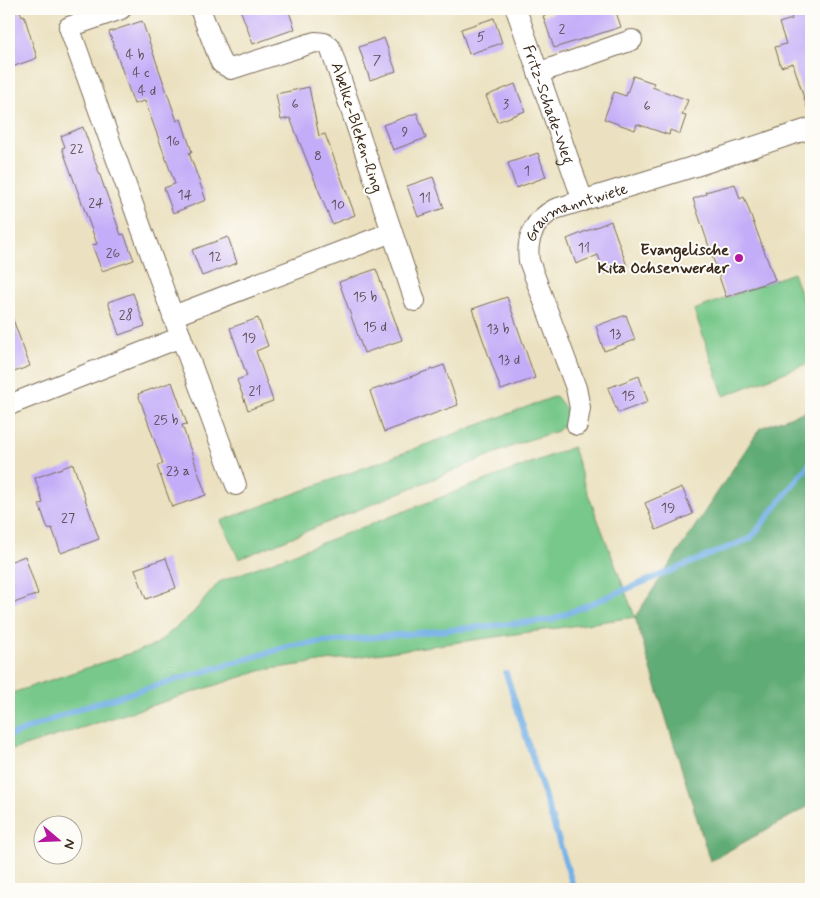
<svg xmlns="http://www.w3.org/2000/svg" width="820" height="898" font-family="Mynerve,sans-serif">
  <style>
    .green { fill: #77c88a; stroke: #597954 }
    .forest { fill: #61ac76; stroke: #4e6b4a }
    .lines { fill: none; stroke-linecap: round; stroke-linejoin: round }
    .stream { stroke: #75b0e6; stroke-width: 6 }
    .building { fill: #c4adf8 }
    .street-casing { stroke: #796a57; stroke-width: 22 }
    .street { stroke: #fff; stroke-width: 20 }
    .poi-dot { fill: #b5179e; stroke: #fdfcf7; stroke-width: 2 }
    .labels { text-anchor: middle; stroke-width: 4; stroke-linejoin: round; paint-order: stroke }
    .number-label { font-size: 14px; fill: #5d4b54 }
    .street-label { font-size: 16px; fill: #3b2a1e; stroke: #fdfcf7 }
    .poi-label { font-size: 16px; font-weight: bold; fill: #3b2a1e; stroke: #fdfcf7; text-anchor: end }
  </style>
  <rect width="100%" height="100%" fill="#fdfcf7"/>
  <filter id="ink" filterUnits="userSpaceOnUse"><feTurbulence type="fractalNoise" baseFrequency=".02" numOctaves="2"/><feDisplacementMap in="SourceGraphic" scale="10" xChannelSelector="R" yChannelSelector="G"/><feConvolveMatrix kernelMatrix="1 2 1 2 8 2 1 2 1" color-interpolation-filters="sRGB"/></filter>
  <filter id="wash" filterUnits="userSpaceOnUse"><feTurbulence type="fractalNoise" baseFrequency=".0096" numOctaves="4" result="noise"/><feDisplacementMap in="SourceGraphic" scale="20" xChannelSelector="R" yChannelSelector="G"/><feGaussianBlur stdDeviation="1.12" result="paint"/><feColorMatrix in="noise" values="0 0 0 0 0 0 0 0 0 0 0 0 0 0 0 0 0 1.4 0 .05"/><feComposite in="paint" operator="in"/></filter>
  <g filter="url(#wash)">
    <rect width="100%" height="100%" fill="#ebe1c0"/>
    <g class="green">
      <polygon points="793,273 811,324 811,362 724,396 694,310"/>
      <polygon points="556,396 572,416 558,431 525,441 239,559 221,521"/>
      <polygon points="573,447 585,486 635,617 263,670 9,751 9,694 155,645 193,613 219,582"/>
    </g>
    <polygon class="forest" points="811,409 811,805 710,861 635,617 760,428"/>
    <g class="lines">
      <g class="stream">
        <polyline points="506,673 574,889"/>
        <polyline points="9,736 84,707 294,645 551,620 751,538 811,462"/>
      </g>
    </g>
    <g id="blocks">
      <g class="building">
        <polygon points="9,9 19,9 22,16 24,15 37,58 9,68"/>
        <polygon points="240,9 288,9 295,29 253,44"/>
        <polygon points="565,9 615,9 621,27 554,48 543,16"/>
        <polygon points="789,9 811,9 811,108 807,108 793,63 781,67 775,47 786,44 779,23 792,19"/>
        <polygon points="494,18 502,43 469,54 461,29"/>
        <polygon points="142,21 177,121 181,119 192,152 189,153 206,200 173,213 164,188 175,184 145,101 134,104 109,32"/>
        <polygon points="384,38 396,71 370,80 359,47"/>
        <polygon points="633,76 654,83 652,87 688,100 682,115 686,116 680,134 670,130 669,135 637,124 635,130 604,119 614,92 626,96"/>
        <polygon points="515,84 525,111 497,122 486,96"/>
        <polygon points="309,87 319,136 325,134 355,215 332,224 290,118 281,120 276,94"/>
        <polygon points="417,113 426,138 393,150 383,125"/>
        <polygon points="83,127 121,235 124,234 134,260 102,271 92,245 97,244 62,148 65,147 61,136"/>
        <polygon points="538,153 546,177 516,188 508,163"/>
        <polygon points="433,177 444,208 418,217 407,186"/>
        <polygon points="735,184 740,199 744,197 775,280 726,297 693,199 706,194 705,192"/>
        <polygon points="611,221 627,266 605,274 598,255 576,264 567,239"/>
        <polygon points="228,237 237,263 202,276 192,250"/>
        <polygon points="376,269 402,340 364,353 339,282"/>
        <polygon points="133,293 145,326 119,335 108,302"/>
        <polygon points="507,297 535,378 501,390 472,309"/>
        <polygon points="9,314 11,314 30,366 9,374"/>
        <polygon points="626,315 635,340 604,351 596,326"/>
        <polygon points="258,318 268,346 256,351 273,401 248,410 237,380 247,376 230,328"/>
        <polygon points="444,365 458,405 384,432 370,391"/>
        <polygon points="639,376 648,402 618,413 608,388"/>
        <polygon points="172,382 187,424 182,425 206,495 172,507 157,466 163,464 138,394"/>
        <polygon points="73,464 99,539 61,553 52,528 48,529 39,504 43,503 35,478"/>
        <polygon points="682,487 693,514 656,530 645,503"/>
        <polygon points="25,556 38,594 9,605 9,562"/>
        <polygon points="166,558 176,588 146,599 135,569"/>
      </g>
    </g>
  </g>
  <g filter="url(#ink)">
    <use href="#blocks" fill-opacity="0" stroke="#796a57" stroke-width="1"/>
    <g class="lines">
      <g class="street-casing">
        <g id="street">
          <polyline points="121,9 69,27 173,316"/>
          <path id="s1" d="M516,9L583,201"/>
          <polyline points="538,73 632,40"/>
          <polyline points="392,232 415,301"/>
          <polyline points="181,337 236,485"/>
          <polyline points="9,405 181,337 173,316 392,232 330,47 324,43 315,42 231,69 221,63 200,9"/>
          <path id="s2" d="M577,425L580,408L576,388L529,261C526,238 534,220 555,209L699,165L811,128"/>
        </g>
      </g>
      <use href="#street" class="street"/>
    </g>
  </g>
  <circle class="poi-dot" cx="739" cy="258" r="5"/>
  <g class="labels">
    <g class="number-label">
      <text x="562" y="33">2</text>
      <text x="481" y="41">5</text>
      <text x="135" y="59">4 b</text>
      <text x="377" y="64">7</text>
      <text x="141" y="77">4 c</text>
      <text x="147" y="95">4 d</text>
      <text x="295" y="108">6</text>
      <text x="506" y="108">3</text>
      <text x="647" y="110">6</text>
      <text x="405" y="136">9</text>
      <text x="173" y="145">16</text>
      <text x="77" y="153">22</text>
      <text x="318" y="160">8</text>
      <text x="527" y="175">1</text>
      <text x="185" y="199">14</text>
      <text x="425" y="202">11</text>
      <text x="96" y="207">24</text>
      <text x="338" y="209">10</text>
      <text x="584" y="252">11</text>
      <text x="113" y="257">26</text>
      <text x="215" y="261">12</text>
      <text x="365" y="301">15 b</text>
      <text x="126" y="319">28</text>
      <text x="375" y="331">15 d</text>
      <text x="498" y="333">13 b</text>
      <text x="615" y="338">13</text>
      <text x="249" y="342">19</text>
      <text x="509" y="364">13 d</text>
      <text x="255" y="395">21</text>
      <text x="628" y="400">15</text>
      <text x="166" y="424">25 b</text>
      <text x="178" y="475">23 a</text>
      <text x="668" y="512">19</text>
      <text x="68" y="522">27</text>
    </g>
    <g class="street-label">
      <text dy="6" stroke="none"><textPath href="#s1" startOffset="101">Fritz-Schade-Weg</textPath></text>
      <text transform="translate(358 127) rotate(72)" y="6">Abelke-Bleken-Ring</text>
      <text dy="6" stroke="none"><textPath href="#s2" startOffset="252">Graumanntwiete</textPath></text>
    </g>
    <g class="poi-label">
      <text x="729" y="255">Evangelische<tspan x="729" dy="18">Kita Ochsenwerder</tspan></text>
    </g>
  </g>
  <rect width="820" height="898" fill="none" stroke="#fdfcf7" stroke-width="30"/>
  <g transform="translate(58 840) rotate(109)"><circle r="24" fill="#fdfcf7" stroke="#afa8a0"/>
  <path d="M0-4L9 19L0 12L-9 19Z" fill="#b5179e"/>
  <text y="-8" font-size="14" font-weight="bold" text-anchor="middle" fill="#3b2a1e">N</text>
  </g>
</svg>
